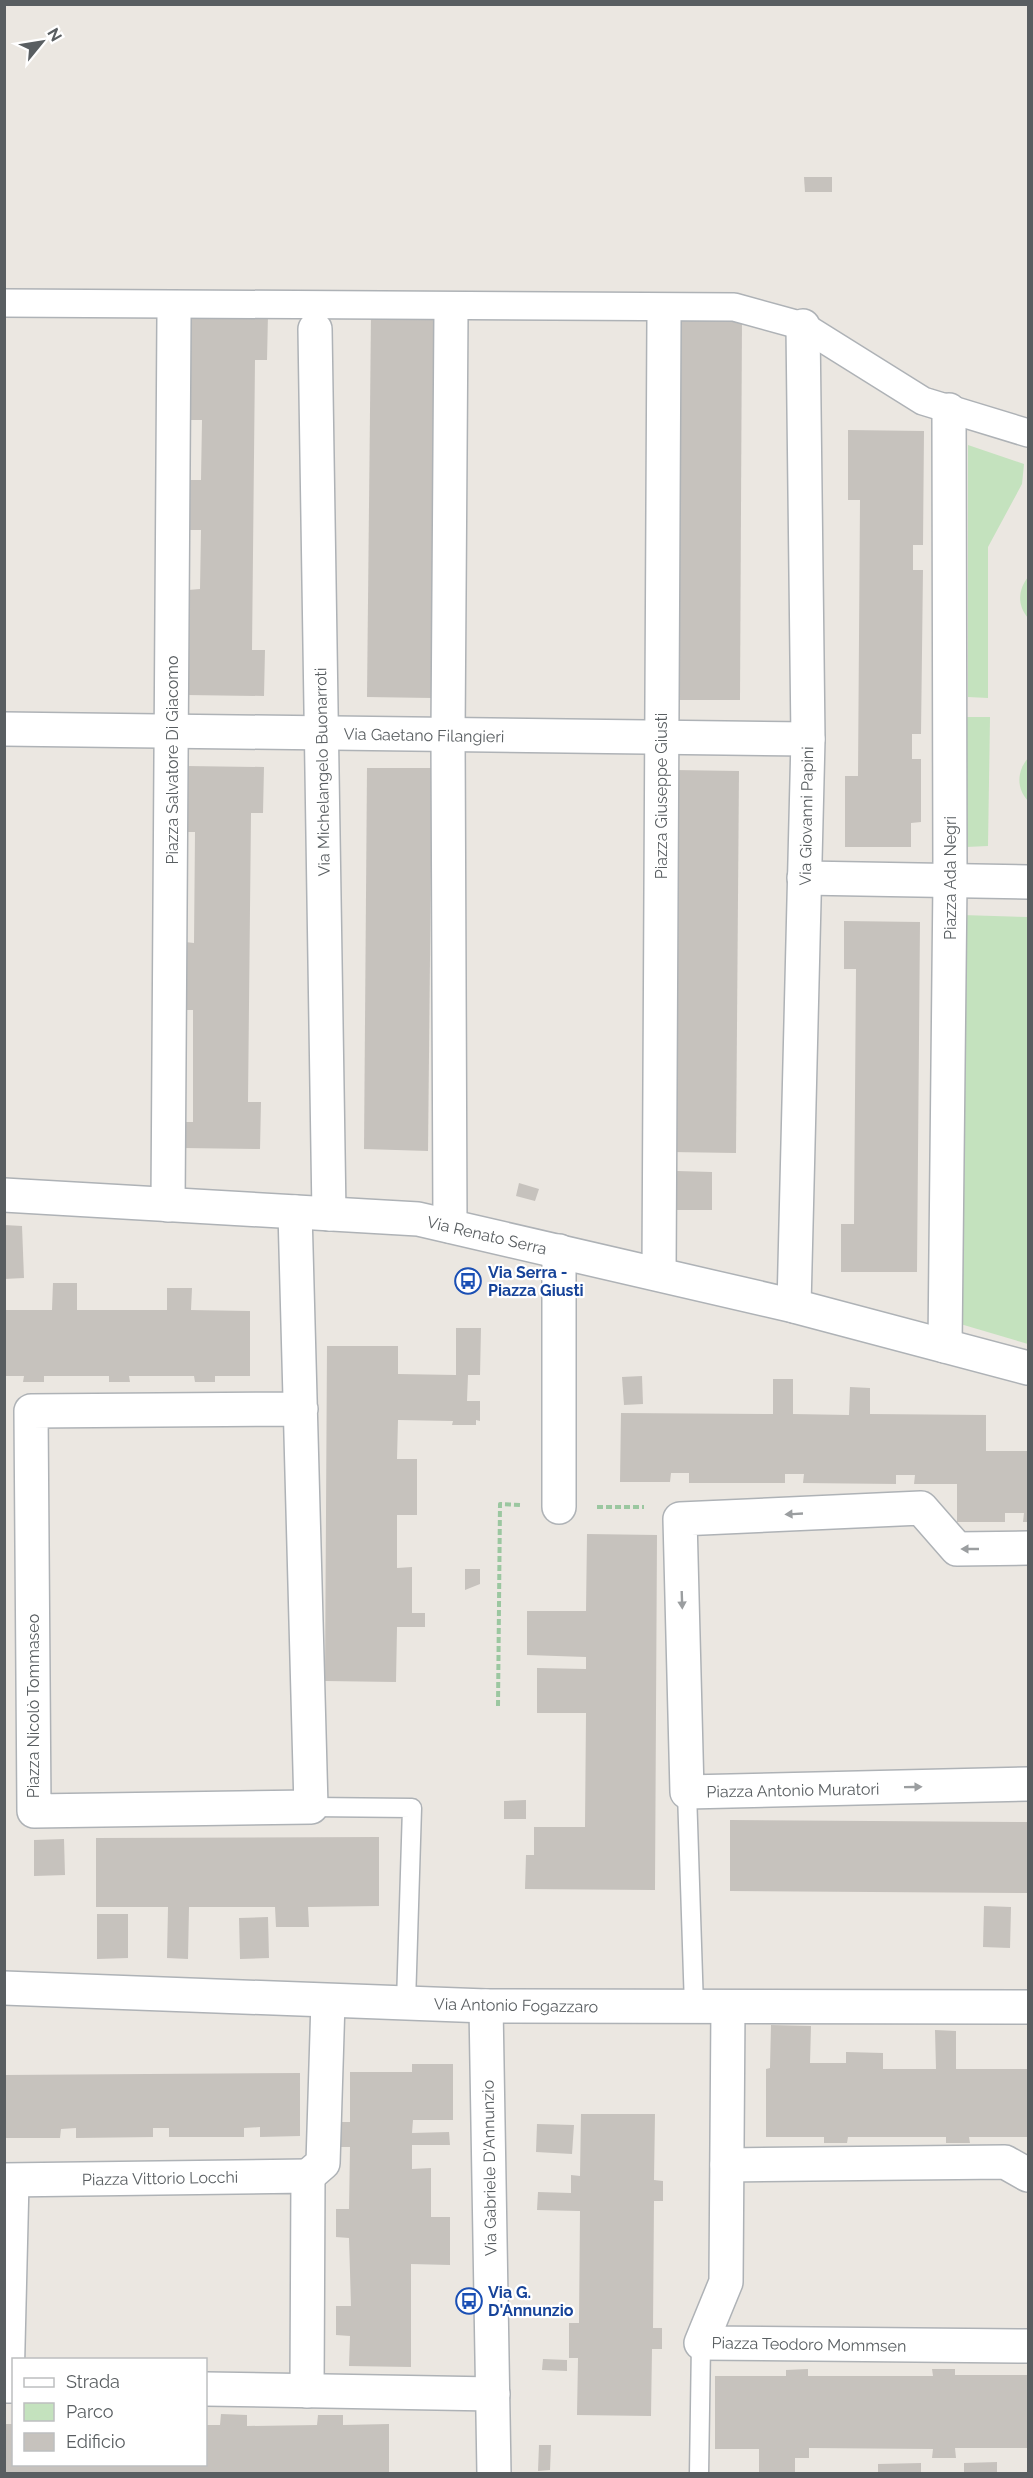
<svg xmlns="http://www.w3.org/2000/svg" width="1033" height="2478" font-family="Raleway,sans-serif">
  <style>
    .green { fill: #c4e2be }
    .building { fill: #c6c2bd }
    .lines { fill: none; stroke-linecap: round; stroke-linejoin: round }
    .service-casing { stroke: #aeb2b6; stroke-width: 21 }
    .pedestrian-casing { stroke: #aeb2b6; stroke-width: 30 }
    .minor-casing { stroke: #aeb2b6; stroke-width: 36 }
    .path { stroke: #9bc7a0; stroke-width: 4; stroke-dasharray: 6 3; stroke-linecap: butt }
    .service { stroke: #fff; stroke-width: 18 }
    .pedestrian { stroke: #fff; stroke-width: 27 }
    .minor { stroke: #fff; stroke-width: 33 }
    .oneway { fill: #9b9ea0 }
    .labels { text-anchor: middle; stroke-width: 4.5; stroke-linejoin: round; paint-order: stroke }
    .street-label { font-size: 16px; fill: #595e61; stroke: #fff }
    .transit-label { font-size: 16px; font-weight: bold; fill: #164399; stroke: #fff; text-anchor: start }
  </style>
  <rect width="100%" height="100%" fill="#ebe7e1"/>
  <g class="green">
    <polygon points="968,445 1024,464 1022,484 988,547 988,698 968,697"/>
    <path d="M1028,577V618C1017,605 1018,590 1028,577Z"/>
    <polygon points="967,717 990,717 988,846 966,847"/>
    <path d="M1028,758V801C1016,788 1017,771 1028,758Z"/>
    <polygon points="962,915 1028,917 1028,1344 957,1323"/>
  </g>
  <g class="building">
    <polygon points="804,177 832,177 832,192 805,192"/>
    <polygon points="190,313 268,314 267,360 255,360 252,650 265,650 264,696 187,695 188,590 200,589 201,530 188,530 189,480 201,480 202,420 190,420"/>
    <polygon points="371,315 435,316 432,698 367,697"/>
    <polygon points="678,318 742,319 740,700 675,700"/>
    <polygon points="848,430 924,431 923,545 913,545 913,570 923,570 921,734 912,734 912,759 921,759 921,822 911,823 911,847 845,847 845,776 858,776 860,500 848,500"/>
    <polygon points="187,766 264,767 263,813 251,813 248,1102 261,1102 260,1149 183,1148 183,1122 193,1122 193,1010 184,1010 185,942 194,943 195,832 186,832"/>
    <polygon points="367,768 432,768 428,1151 364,1149"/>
    <polygon points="674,770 739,771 736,1153 671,1152"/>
    <polygon points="844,921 920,922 917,1272 841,1272 841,1224 854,1224 856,969 844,969"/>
    <polygon points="677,1171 712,1172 712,1210 677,1210"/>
    <polygon points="519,1183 539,1189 535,1201 516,1196"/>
    <polygon points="4,1225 22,1226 24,1278 4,1279"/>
    <polygon points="53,1283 77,1283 77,1310 167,1310 167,1288 192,1288 191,1310 250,1311 250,1376 215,1376 215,1382 195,1382 194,1376 129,1376 130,1382 109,1382 109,1376 44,1376 44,1382 23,1382 24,1376 4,1376 4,1310 52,1310"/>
    <polygon points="456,1328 481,1328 480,1375 468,1375 467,1401 480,1401 480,1421 476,1420 476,1425 452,1425 453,1421 398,1420 397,1459 417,1459 417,1515 397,1515 397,1568 412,1567 412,1613 425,1613 425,1627 397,1627 396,1682 325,1681 327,1346 398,1346 398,1374 456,1375"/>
    <polygon points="642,1376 643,1404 624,1405 622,1377"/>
    <polygon points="773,1379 793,1379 793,1414 849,1415 850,1387 870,1388 870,1414 986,1415 986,1451 1028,1451 1028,1522 1023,1522 1024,1513 1005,1513 1005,1522 957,1522 957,1484 914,1484 915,1475 896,1475 896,1484 803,1483 804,1474 785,1474 785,1483 689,1483 689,1473 671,1473 670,1482 620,1482 621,1413 773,1414"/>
    <polygon points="587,1534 657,1535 655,1890 525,1889 526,1855 534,1855 534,1827 585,1827 586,1713 537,1713 537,1668 586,1669 586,1657 527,1655 527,1611 586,1611"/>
    <polygon points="465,1569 480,1569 480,1584 465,1590"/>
    <polygon points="526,1800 526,1819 504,1819 504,1801"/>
    <polygon points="730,1820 1028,1822 1028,1893 730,1891"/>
    <polygon points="379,1837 379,1906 308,1907 309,1927 276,1927 275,1907 189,1907 188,1959 167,1958 168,1907 96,1907 96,1838"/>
    <polygon points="64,1839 65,1875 34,1876 34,1840"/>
    <polygon points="984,1906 1011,1907 1010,1948 983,1947"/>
    <polygon points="97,1914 128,1914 128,1958 97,1959"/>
    <polygon points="268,1917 269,1958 240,1959 239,1918"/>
    <polygon points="771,2025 811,2026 810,2063 846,2063 846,2052 883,2053 883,2069 936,2069 935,2030 956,2031 956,2069 1028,2069 1028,2137 969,2137 970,2143 946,2143 946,2137 848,2137 847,2143 824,2143 824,2137 766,2137 766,2069 770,2068"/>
    <polygon points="412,2064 453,2064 453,2120 413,2120 412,2133 449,2132 450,2145 412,2145 412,2169 431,2168 431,2217 450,2217 450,2265 411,2264 411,2367 349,2366 350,2336 336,2335 336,2306 351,2306 349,2238 336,2237 336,2209 349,2209 350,2147 336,2147 336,2122 350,2122 350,2072 412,2072"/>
    <polygon points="300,2073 300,2136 260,2137 260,2127 244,2128 244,2137 169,2137 169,2128 153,2128 153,2137 76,2138 76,2128 61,2129 60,2138 4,2138 4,2075"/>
    <polygon points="581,2114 655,2114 654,2180 663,2181 663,2201 654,2201 653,2328 662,2328 662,2349 652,2349 651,2416 577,2415 578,2358 569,2358 569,2323 579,2323 580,2211 537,2210 538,2192 571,2193 571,2175 580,2176"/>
    <polygon points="537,2124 574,2125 572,2154 536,2152"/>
    <polygon points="543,2359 567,2360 567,2371 542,2370"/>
    <polygon points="808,2369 808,2376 933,2376 932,2369 955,2369 955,2375 1028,2375 1028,2448 955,2448 956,2458 932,2458 933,2449 809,2448 809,2458 795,2458 795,2474 759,2474 759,2449 715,2449 715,2376 786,2376 786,2370"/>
    <polygon points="221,2414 247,2415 247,2426 317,2425 318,2415 343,2415 343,2425 389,2424 389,2474 4,2474 4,2424 14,2424 14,2464 206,2464 206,2425 220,2425"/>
    <polygon points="539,2445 551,2445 550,2470 538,2471"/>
    <polygon points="997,2462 997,2474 964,2474 964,2463"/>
    <polygon points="921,2463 921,2474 878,2474 878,2464"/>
  </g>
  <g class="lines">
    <g class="service-casing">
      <g id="service">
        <polyline points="687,1792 694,2007"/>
        <polyline points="311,1807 412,1808 406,2003"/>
        <polyline points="699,2474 701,2343"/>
      </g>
    </g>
    <g class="pedestrian-casing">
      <polyline id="pedestrian" points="4,303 734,307 803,326 923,401 1028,433"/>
    </g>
    <g class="minor-casing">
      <g id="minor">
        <polyline points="315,329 329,1214"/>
        <polyline points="4,729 808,739"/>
        <polyline points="804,878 1028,882"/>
        <polyline points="4,1195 418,1219 794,1306 1028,1368"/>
        <polyline points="168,1205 174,316"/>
        <polyline points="295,1212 311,1807 34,1811 31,1411 301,1409"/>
        <polyline points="450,1226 448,735 451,312"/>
        <polyline points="659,1274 664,318"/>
        <polyline points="794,1306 808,739 803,326"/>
        <polyline points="945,1346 950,881 949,410"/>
        <polyline points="559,1507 559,1251"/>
        <polyline points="1028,1548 957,1549 921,1508 680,1519 687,1792 1028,1784"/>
        <polyline points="4,1988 486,2006 1028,2007"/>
        <polyline points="486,2006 494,2474"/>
        <polyline points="728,2007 726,2282 701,2343 1028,2346"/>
        <polyline points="727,2165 1005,2162 1028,2175"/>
        <polyline points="308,2176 323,2163 328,2001"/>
        <polyline points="4,2180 308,2176 307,2391"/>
        <polyline points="12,2181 7,2386 14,2386"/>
        <polyline points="206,2389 493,2394"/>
      </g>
    </g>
    <g class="path">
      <polyline points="597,1507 644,1507"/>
      <polyline points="498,1706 500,1504 521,1505"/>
    </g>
    <use href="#service" class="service"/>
    <use href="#pedestrian" class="pedestrian"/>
    <use href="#minor" class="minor"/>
  </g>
  <defs><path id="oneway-solid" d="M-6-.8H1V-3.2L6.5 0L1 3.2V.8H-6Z" transform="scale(1.5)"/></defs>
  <g class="oneway">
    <use href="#oneway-solid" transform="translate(794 1514) rotate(177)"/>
    <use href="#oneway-solid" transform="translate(970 1549) rotate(180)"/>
    <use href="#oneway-solid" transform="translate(682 1600) rotate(88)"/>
    <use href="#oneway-solid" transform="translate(913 1787) rotate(-1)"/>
  </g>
  <defs>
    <g id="bus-ring" transform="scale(1.35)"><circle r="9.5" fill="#fff" stroke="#1a4fb4" stroke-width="1.5"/><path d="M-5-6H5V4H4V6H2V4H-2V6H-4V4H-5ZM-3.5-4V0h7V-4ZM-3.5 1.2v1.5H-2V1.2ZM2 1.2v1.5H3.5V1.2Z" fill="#1a4fb4"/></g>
  </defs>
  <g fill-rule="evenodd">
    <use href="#bus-ring" x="468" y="1281"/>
    <use href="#bus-ring" x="469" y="2301"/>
  </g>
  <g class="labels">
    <g class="street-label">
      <text transform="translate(424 735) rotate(1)" y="6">Via Gaetano Filangieri</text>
      <text transform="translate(172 760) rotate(-90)" y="6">Piazza Salvatore Di Giacomo</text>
      <text transform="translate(322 772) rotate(-91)" y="6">Via Michelangelo Buonarroti</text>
      <text transform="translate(661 796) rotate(-90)" y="6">Piazza Giuseppe Giusti</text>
      <text transform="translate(806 816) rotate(-89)" y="6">Via Giovanni Papini</text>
      <text transform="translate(950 878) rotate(-90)" y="6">Piazza Ada Negri</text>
      <text transform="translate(487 1235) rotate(13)" y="6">Via Renato Serra</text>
      <text transform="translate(33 1706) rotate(-90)" y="6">Piazza Nicolò Tommaseo</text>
      <text transform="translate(793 1790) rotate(-1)" y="6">Piazza Antonio Muratori</text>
      <text transform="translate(516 2005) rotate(1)" y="6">Via Antonio Fogazzaro</text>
      <text transform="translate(489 2168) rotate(-91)" y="6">Via Gabriele D'Annunzio</text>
      <text transform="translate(160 2178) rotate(-1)" y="6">Piazza Vittorio Locchi</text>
      <text transform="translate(809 2344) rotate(1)" y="6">Piazza Teodoro Mommsen</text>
    </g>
    <g class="transit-label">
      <text x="488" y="1278">Via Serra -<tspan x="488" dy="18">Piazza Giusti</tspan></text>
      <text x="488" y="2298">Via G.<tspan x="488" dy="18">D'Annunzio</tspan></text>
    </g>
  </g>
  <rect width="1033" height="2478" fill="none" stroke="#595e61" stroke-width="12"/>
  <rect x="12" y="2358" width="195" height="108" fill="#ffffff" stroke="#bdbfc0" stroke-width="1.5"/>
  <rect x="24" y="2378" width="30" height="9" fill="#ffffff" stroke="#bdbfc0" stroke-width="1.5"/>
  <text x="66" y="2388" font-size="18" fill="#595e61">Strada</text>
  <rect x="24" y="2403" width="30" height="18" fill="#c4e2be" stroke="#bdbfc0" stroke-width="1.5"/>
  <text x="66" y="2418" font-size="18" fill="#595e61">Parco</text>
  <rect x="24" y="2433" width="30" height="18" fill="#c6c2bd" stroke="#bdbfc0" stroke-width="1.5"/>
  <text x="66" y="2448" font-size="18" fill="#595e61">Edificio</text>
  <g transform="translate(42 42) rotate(60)" stroke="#ffffff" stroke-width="4.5" paint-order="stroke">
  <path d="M0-4.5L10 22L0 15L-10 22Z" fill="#595e61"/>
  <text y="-9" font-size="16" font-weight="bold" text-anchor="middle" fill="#595e61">N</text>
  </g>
</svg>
